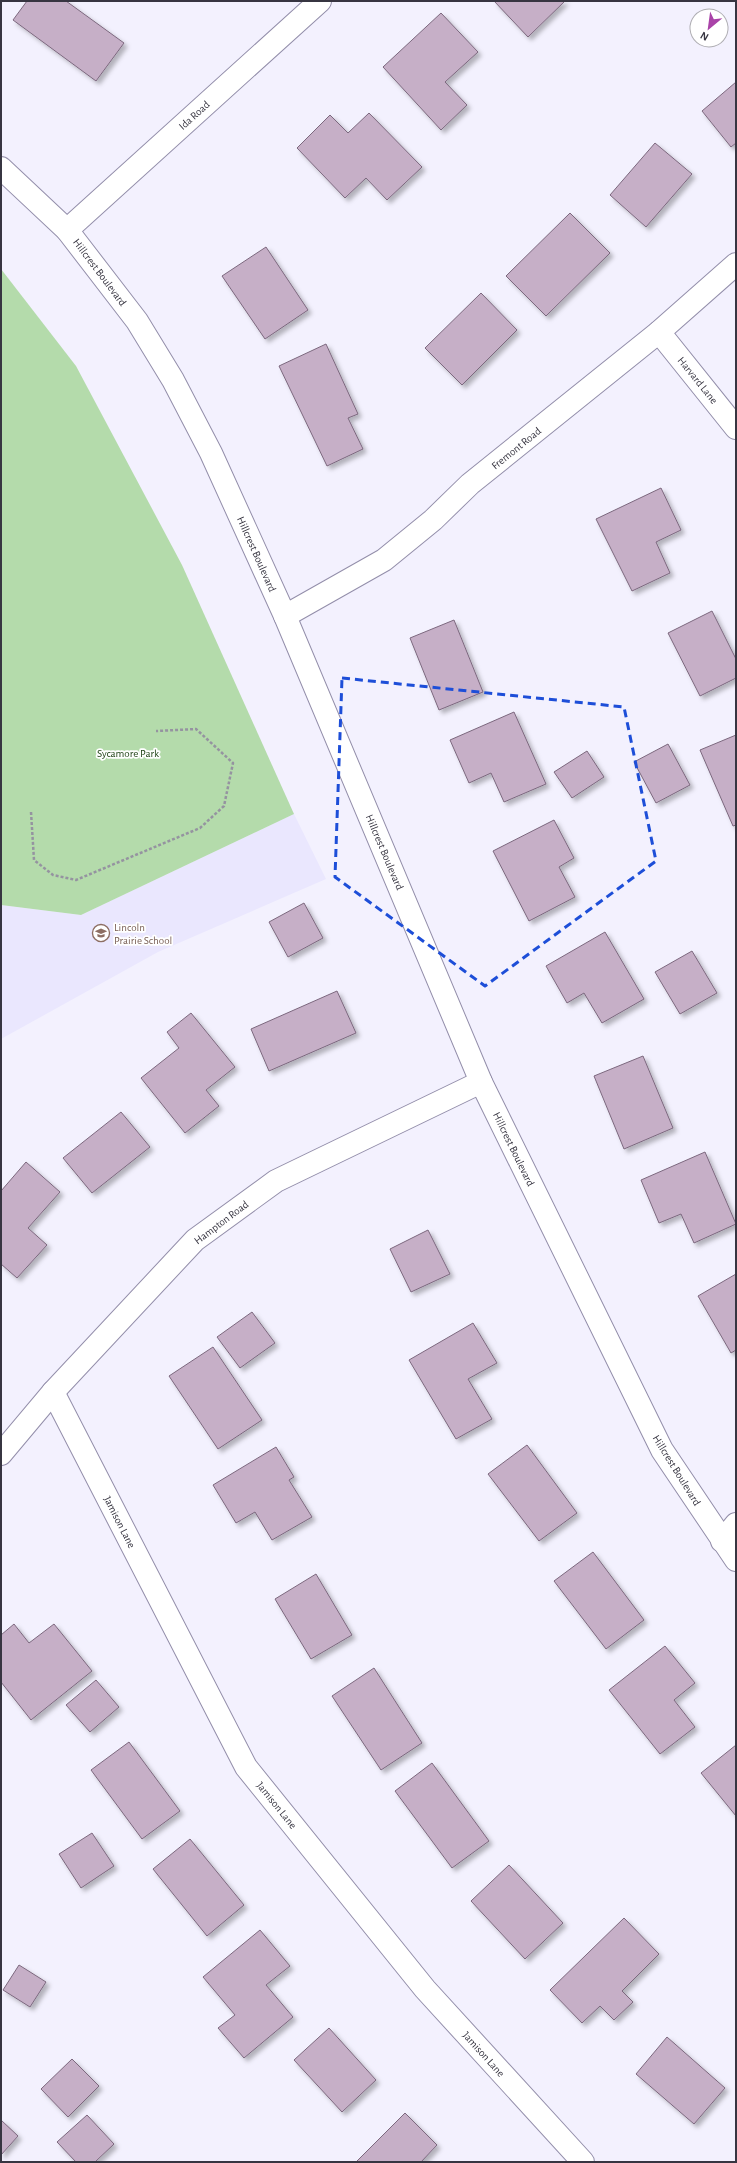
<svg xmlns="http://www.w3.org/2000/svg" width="737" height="2163" font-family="'Alegreya Sans',sans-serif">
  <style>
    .built { fill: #eae7fe }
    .green { fill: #b4dbab }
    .building { fill: #c6afc7; stroke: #7c687e; filter: url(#shadow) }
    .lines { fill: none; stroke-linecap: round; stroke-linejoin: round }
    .minor-casing { stroke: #938eaa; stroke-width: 24 }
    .tertiary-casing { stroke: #938eaa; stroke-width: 24 }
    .path { stroke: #9593a0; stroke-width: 2.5; stroke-dasharray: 3 2; stroke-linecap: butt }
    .minor { stroke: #fff; stroke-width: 22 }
    .tertiary { stroke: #fff; stroke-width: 22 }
    .marked { fill: none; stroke: #1d4ed8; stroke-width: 3; stroke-dasharray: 8 5; stroke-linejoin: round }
    .labels { text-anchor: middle; stroke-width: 3.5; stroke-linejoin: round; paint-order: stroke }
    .street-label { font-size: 11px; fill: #373541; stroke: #fff }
    .park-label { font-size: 11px; fill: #183d0e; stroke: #fff }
    .education-label { font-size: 11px; fill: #785e54; stroke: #fff; text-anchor: start }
  </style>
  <defs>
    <filter id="shadow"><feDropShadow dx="3.5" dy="3.5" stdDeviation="2" flood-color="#0004"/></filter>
  </defs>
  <rect width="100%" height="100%" fill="#f3f1fe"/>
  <polygon class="built" points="294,814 326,879 158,952 1,1039 1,905 81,915"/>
  <polygon class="green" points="1,269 76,366 182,565 294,814 81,915 1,905"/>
  <g class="building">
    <polygon points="27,1 66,1 124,43 96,81 13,20"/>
    <polygon points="494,1 565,1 528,37"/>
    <polygon points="441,13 478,52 445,82 467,105 441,130 383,67"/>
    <polygon points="736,82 736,143 731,147 702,111"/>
    <polygon points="369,113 422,167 387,200 366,178 345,198 297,148 330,115 348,133"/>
    <polygon points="655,143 692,174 646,227 610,195"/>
    <polygon points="570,213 610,253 546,316 506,276"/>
    <polygon points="266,247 308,310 265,339 222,276"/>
    <polygon points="481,293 517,330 462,385 425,348"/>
    <polygon points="326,344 358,414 348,418 363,449 327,466 279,366"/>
    <polygon points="661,488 681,530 656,542 670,573 632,591 596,519"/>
    <polygon points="712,611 736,659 736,678 700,696 668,633"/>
    <polygon points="454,620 483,692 439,710 410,638"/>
    <polygon points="514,712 546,784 504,802 491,773 469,783 450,740"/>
    <polygon points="736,735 736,825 733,826 700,750"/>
    <polygon points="668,744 690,785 656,803 634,762"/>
    <polygon points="587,751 604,777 572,798 554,772"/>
    <polygon points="554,820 574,858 559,867 575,897 529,921 493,851"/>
    <polygon points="304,903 323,938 288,957 269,922"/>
    <polygon points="605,932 644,999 602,1023 584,993 567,1003 546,966"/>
    <polygon points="692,951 717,993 680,1014 655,972"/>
    <polygon points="337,991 356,1033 269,1071 251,1029"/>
    <polygon points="191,1013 235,1067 206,1090 219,1106 185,1133 141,1078 179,1048 167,1032"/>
    <polygon points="643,1056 673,1128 624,1149 594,1076"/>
    <polygon points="121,1112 150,1147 92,1193 63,1158"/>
    <polygon points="705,1152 736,1224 694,1243 681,1214 659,1223 641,1180"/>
    <polygon points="26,1162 60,1192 28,1228 47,1245 17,1278 1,1264 1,1191"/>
    <polygon points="428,1230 450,1274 411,1292 390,1249"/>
    <polygon points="736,1274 736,1350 731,1353 698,1296"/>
    <polygon points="252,1312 275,1343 240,1368 217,1337"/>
    <polygon points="473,1323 497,1363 468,1379 492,1419 456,1439 409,1360"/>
    <polygon points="213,1347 262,1420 218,1449 169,1376"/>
    <polygon points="527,1445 577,1513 539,1541 488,1474"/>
    <polygon points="276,1447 294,1477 289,1480 312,1517 272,1540 255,1512 236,1523 213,1485"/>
    <polygon points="593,1552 644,1620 606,1649 554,1581"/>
    <polygon points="316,1574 352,1635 311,1659 275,1599"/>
    <polygon points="14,1624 29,1643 54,1624 92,1671 31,1720 1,1682 1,1635"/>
    <polygon points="665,1646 695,1683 674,1700 695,1727 660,1754 609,1690"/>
    <polygon points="374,1668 422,1743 381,1770 332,1696"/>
    <polygon points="96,1680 119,1707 90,1732 66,1705"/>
    <polygon points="129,1742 180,1811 142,1839 91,1770"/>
    <polygon points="736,1745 736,1816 701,1773"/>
    <polygon points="432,1763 489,1841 452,1868 395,1791"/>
    <polygon points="92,1833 114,1866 81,1888 59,1854"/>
    <polygon points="190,1839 244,1905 207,1936 153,1869"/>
    <polygon points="509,1865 563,1923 525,1959 471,1901"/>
    <polygon points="624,1918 659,1954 622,1991 633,2002 614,2020 600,2006 582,2023 550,1990"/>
    <polygon points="260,1930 290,1966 266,1985 293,2017 244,2058 218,2028 235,2015 203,1977"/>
    <polygon points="19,1965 46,1982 30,2007 3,1990"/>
    <polygon points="329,2028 376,2080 342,2112 294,2060"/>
    <polygon points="667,2037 725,2088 694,2124 636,2074"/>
    <polygon points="72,2059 99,2086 68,2117 41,2089"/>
    <polygon points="405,2113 437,2145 421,2162 356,2162"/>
    <polygon points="87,2115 114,2144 95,2162 76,2162 57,2142"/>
    <polygon points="1,2120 18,2136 1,2155"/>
  </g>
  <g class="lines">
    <g class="minor-casing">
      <g id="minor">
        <polyline points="67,230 320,1"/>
        <polyline points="659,332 736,428"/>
        <polyline points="285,616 384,560 433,520 470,484 659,332 736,264"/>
        <polyline points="53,1392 246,1767 425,1989 583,2162"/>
        <polyline points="1,1454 53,1392 195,1240 276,1181 481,1082"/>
        <polyline points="722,1541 736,1524"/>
      </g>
    </g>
    <g class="tertiary-casing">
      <polyline id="tertiary" points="1,168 67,230 137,321 173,380 211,453 285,616 481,1082 662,1450 736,1560"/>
    </g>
    <polyline class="path" points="31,812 34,860 53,875 76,880 200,828 224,806 233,763 196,729 156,731"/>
    <use href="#minor" class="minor"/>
    <use href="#tertiary" class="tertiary"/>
  </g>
  <path class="marked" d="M342,678L624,707L656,861L485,986L335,877Z"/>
  <defs>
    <g id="school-ring" transform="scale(0.9)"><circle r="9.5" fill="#fff" stroke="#8d6e63" stroke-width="1.5"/><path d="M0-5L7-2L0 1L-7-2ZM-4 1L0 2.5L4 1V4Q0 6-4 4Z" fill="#8d6e63"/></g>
  </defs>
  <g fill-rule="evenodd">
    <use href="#school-ring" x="101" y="933"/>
  </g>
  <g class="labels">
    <g class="street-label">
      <text transform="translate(194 115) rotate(-42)" y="4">Ida Road</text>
      <text transform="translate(100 272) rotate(53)" y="4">Hillcrest Boulevard</text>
      <text transform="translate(698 380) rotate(51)" y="4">Harvard Lane</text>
      <text transform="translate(516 448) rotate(-39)" y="4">Fremont Road</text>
      <text transform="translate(257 554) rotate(66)" y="4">Hillcrest Boulevard</text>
      <text transform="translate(385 852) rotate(67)" y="4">Hillcrest Boulevard</text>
      <text transform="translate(514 1149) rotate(64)" y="4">Hillcrest Boulevard</text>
      <text transform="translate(221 1222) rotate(-37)" y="4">Hampton Road</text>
      <text transform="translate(677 1470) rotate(58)" y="4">Hillcrest Boulevard</text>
      <text transform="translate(120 1522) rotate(63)" y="4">Jamison Lane</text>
      <text transform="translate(277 1805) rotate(51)" y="4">Jamison Lane</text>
      <text transform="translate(484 2054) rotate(48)" y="4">Jamison Lane</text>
    </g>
    <g class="park-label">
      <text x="128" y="757">Sycamore Park</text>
    </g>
    <g class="education-label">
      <text x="114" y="931">Lincoln<tspan x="114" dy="13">Prairie School</tspan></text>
    </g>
  </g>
  <rect width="737" height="2163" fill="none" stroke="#373541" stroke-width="4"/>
  <g transform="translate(709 28) rotate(209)"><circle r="19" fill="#ffffff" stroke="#afaeb3"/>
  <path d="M0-3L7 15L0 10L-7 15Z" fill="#a943a8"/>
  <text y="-6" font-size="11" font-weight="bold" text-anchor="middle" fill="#373541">N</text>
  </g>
</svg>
